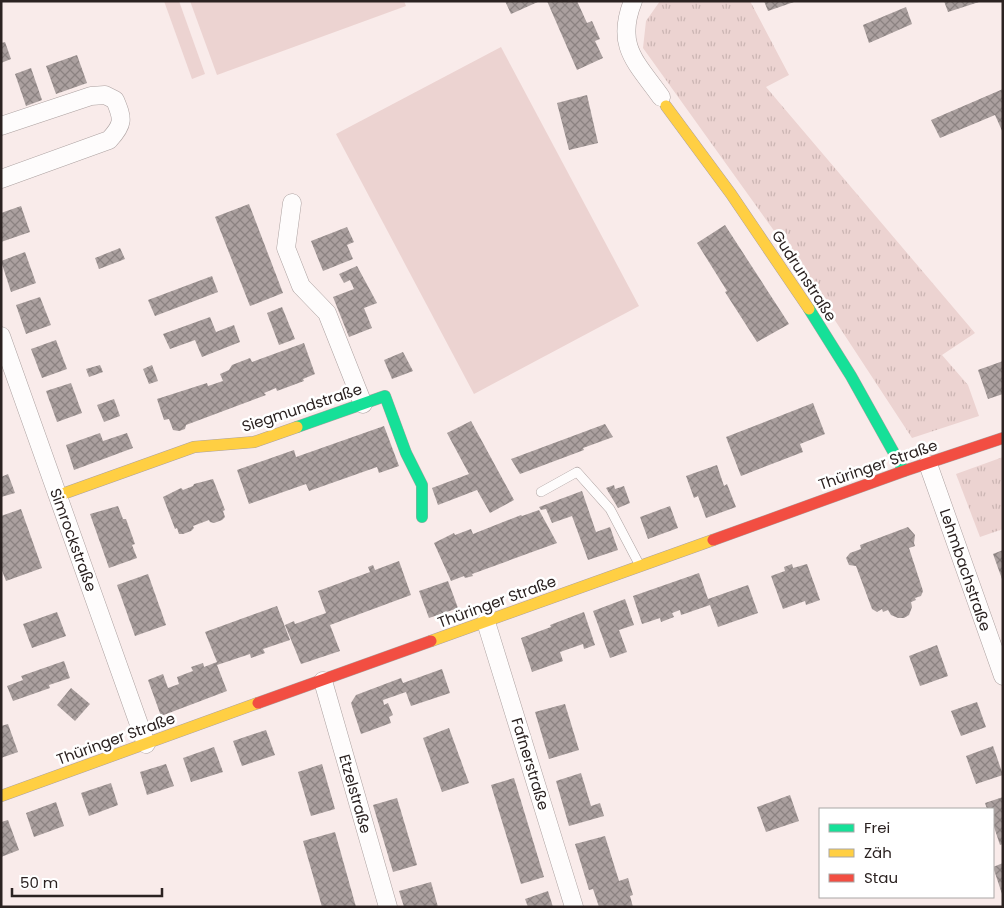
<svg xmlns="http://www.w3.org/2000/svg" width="1004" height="908" font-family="Poppins,sans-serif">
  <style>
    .green { fill: #ecd3d1 }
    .park { fill: url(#park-tufts) }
    .building { fill: url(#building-cross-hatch) }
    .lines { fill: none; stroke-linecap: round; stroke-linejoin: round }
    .lane-casing { stroke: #aca1a0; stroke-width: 10 }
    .street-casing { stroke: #aca1a0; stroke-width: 19 }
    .fast-casing { stroke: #aca1a0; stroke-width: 12 }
    .slow-casing { stroke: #aca1a0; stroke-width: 12 }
    .jam-casing { stroke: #aca1a0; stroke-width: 12 }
    .lane { stroke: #fefcfc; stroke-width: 9 }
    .street { stroke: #fefcfc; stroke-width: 18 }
    .fast { stroke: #16e098; stroke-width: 11 }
    .slow { stroke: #ffcf43; stroke-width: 11 }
    .jam { stroke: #f24e42; stroke-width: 11 }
    .labels { text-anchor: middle; stroke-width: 5; stroke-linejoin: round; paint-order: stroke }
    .street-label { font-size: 15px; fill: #2b2221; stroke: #fff }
  </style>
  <defs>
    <pattern id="park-tufts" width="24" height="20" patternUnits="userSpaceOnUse" patternTransform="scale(1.25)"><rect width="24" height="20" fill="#ecd3d1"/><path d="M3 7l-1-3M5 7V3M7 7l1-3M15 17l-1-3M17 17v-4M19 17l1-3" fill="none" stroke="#cbb5b3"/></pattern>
    <pattern id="building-cross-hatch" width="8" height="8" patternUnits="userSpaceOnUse" patternTransform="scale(1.25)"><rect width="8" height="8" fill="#aba09f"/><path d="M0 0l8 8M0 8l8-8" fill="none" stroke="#8b8281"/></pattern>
  </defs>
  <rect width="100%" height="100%" fill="#f9ebea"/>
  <g class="green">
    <polygon points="164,1 179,1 205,74 192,79"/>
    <polygon points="190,1 404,1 406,6 217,75"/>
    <polygon points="501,47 639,306 474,394 336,134"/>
  </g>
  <g class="park">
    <polygon points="660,1 750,1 789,75 766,87 975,333 942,355 968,385 979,416 912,438 800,267 643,48 646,21"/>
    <polygon points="1003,457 1003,529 980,537 956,474"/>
  </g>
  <g class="building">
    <polygon points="505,1 540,1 511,14"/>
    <polygon points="547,1 577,1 587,23 592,21 600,39 595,41 603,58 577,70"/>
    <polygon points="764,1 794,1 794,2 768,11"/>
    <polygon points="944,1 979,1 979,2 948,12"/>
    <polygon points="906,7 912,24 869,43 863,25"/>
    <polygon points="5,42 11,59 1,63 1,43"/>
    <polygon points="77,55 87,83 56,94 46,66"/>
    <polygon points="31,68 42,100 26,106 15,74"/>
    <polygon points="1003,89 1003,133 995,115 940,138 931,120"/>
    <polygon points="587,95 598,143 569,150 557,103"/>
    <polygon points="249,204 283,293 250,306 215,217"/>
    <polygon points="21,206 30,232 1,242 1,213"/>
    <polygon points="725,225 789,324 757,342 725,292 727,291 697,243"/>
    <polygon points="347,227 354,242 347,245 353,259 323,271 311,241"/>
    <polygon points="120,248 125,259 99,269 95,258"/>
    <polygon points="25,252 36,283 11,292 1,261"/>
    <polygon points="357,266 377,303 364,308 372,328 349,337 333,297 354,289 350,280 344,283 339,274"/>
    <polygon points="212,276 218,292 155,316 148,300"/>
    <polygon points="40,297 51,325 26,334 16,305"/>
    <polygon points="282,307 295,339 279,345 267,313"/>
    <polygon points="210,317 216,332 234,325 240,342 202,357 195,340 170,349 163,334"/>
    <polygon points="56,340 67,369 42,378 31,349"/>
    <polygon points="304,343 315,374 303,379 304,381 277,391 276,388 264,393 266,395 186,425 185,429 179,431 173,430 169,419 164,420 157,399 207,383 208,386 223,381 220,374 229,370 232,365 250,358 252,362"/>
    <polygon points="403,352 413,371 392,379 384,360"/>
    <polygon points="1003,361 1003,394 988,399 978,370"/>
    <polygon points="100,365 103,372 89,377 86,369"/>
    <polygon points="152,365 158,381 149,384 143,369"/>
    <polygon points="71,383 82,413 57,422 46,391"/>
    <polygon points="114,399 120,416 104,422 97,405"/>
    <polygon points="813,403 825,434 800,444 803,452 741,476 726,437"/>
    <polygon points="471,421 514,500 490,513 477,490 438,505 432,488 469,474 447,433"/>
    <polygon points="605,424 613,437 583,448 584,450 520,474 511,459"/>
    <polygon points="384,426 399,466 379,473 377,467 309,491 306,484 249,504 237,470 294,450 296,457"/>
    <polygon points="100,433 103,441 127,433 133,448 74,470 66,445"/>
    <polygon points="717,465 724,486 727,484 736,507 706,518 698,496 694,498 686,476"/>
    <polygon points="8,474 15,493 1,497 1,477"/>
    <polygon points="213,479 225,510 223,511 225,517 222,520 214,523 210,522 209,520 193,526 194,528 191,531 183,534 179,534 177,528 175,529 163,497 181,488 183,490 193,486 194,484"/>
    <polygon points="614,485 615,489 624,486 630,503 618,508 606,488"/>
    <polygon points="582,491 596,532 610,527 618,550 588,560 572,516 552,523 546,509 541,510 539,507"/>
    <polygon points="118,506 123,519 126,519 135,544 132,545 137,558 109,568 90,514"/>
    <polygon points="670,506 678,528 648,539 640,517"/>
    <polygon points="21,509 42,568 6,581 1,568 1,516"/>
    <polygon points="539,510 557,543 472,574 473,576 465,578 464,576 451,581 434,543 454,533 455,535 471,529 473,534 521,515 522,516"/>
    <polygon points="908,527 915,535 914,543 915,546 909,548 923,591 921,596 915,598 916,600 911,602 912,607 909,615 904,618 898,618 891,615 888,610 883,612 882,609 877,612 872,609 856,566 849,565 846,558 850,553 861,549 860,545"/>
    <polygon points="1003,550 1003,579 1002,579 993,554"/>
    <polygon points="399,561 411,595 330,625 340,651 301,664 285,625 294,621 295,624 326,613 318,591 370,572 368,567 373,565 375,570"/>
    <polygon points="792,564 793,568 807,564 820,600 806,605 805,601 783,609 771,576 782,572 785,571 784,567"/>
    <polygon points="699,573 708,599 748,585 758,613 718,627 710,605 681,615 680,610 672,613 674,617 661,622 660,618 642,624 633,596"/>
    <polygon points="148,574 166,625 135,636 117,585"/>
    <polygon points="448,581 458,608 429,618 419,591"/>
    <polygon points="625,599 634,625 619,630 627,652 610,658 593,611"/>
    <polygon points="277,606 290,640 263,649 265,653 251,658 250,654 217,665 227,691 161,716 148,680 163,674 168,688 179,684 177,677 193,671 191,667 203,663 204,667 217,662 205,632"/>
    <polygon points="57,612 66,636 32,648 23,624"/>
    <polygon points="584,612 595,645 584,649 583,644 560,652 563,661 532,672 521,638 551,627 550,625"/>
    <polygon points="937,645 948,676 920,686 909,656"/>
    <polygon points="64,661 70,678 49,685 50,688 13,701 7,686 23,680 21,676"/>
    <polygon points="442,669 450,693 411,706 406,692 383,700 384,705 388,703 393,715 389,717 391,723 361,734 351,703 356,695 401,678 403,683"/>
    <polygon points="71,688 90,704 75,721 57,705"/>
    <polygon points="977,702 986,727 961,736 951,711"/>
    <polygon points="565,704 579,750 549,759 535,712"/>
    <polygon points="8,724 18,752 1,758 1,726"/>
    <polygon points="449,728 469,783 442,792 423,738"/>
    <polygon points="266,730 275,755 242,766 233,741"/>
    <polygon points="993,746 1003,775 976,784 966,756"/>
    <polygon points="214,747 223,772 191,782 183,758"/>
    <polygon points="166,764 174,786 147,795 140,772"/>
    <polygon points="322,764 335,809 311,816 298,772"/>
    <polygon points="581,773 591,806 600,803 604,816 569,826 556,781"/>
    <polygon points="514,778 544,877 521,884 491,785"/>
    <polygon points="111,783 118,805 89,816 81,793"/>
    <polygon points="790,795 799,821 766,832 757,807"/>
    <polygon points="1003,797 1003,844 1000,845 993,824 993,809 987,809 985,803"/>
    <polygon points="397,798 417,865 393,872 373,805"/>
    <polygon points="56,802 64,826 34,837 26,813"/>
    <polygon points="8,820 19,850 1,857 1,822"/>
    <polygon points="335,832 356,907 322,907 303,841"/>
    <polygon points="605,836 619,881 628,878 633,895 630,896 633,907 599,907 593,889 589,890 575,844"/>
    <polygon points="1003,863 1003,897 993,867"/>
    <polygon points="431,882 438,907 404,907 399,891"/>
    <polygon points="548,891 553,907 528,907 525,899"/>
  </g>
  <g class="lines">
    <g class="lane-casing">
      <polyline id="lane" points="541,492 577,472 610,509 639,564"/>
    </g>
    <g class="street-casing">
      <g id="street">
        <path d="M633,1C615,46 636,62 661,97"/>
        <path d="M1,126L91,96L105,95L115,100C123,119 124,124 109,140L1,179"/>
        <polyline points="292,203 286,248 301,286 327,313 363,404"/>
        <polyline points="1,336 146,744"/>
        <polyline points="928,464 1003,676"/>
        <polyline points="486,622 574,907"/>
        <polyline points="323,681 388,907"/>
      </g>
    </g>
    <g class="fast-casing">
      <g id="fast">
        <polyline points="809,309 851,376 904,471"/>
        <polyline points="297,427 385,396 406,453 422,485 422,517"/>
      </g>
    </g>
    <g class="slow-casing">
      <g id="slow">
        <polyline points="666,106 731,194 809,309"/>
        <polyline points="57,496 194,447 254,442 297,427"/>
        <polyline points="431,641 713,540"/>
        <polyline points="1,796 258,703"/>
      </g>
    </g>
    <g class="jam-casing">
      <g id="jam">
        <polyline points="713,540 904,471 1003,438"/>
        <polyline points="258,703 431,641"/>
      </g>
    </g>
    <use href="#lane" class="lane"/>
    <use href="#street" class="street"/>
    <use href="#fast" class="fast"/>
    <use href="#slow" class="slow"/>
    <use href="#jam" class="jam"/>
  </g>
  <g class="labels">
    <g class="street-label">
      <text transform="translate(804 276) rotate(57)" y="5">Gudrunstraße</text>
      <text transform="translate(302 408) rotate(-18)" y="5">Siegmundstraße</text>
      <text transform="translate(878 465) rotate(-19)" y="5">Thüringer Straße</text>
      <text transform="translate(73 540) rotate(70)" y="5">Simrockstraße</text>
      <text transform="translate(965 570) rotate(71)" y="5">Lehmbachstraße</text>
      <text transform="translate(497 602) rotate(-20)" y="5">Thüringer Straße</text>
      <text transform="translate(116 739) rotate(-20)" y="5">Thüringer Straße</text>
      <text transform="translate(530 764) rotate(73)" y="5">Fafnerstraße</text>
      <text transform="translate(355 794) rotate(74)" y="5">Etzelstraße</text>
    </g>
  </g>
  <rect width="1004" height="908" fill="none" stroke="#2b2221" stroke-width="5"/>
  <rect x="819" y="808" width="175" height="90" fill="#ffffff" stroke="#aaa7a6"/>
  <rect x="829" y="824" width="25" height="8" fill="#16e098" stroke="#aaa7a6"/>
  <text x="864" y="833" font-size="15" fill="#2b2221">Frei</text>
  <rect x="829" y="849" width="25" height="8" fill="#ffcf43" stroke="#aaa7a6"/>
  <text x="864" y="858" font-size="15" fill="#2b2221">Zäh</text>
  <rect x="829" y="874" width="25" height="8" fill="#f24e42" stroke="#aaa7a6"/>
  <text x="864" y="883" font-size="15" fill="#2b2221">Stau</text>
  <path d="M12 888v8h150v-8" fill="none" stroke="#2b2221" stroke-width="2.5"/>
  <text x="20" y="888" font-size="15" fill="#2b2221" stroke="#ffffff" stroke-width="4" paint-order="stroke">50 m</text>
</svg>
